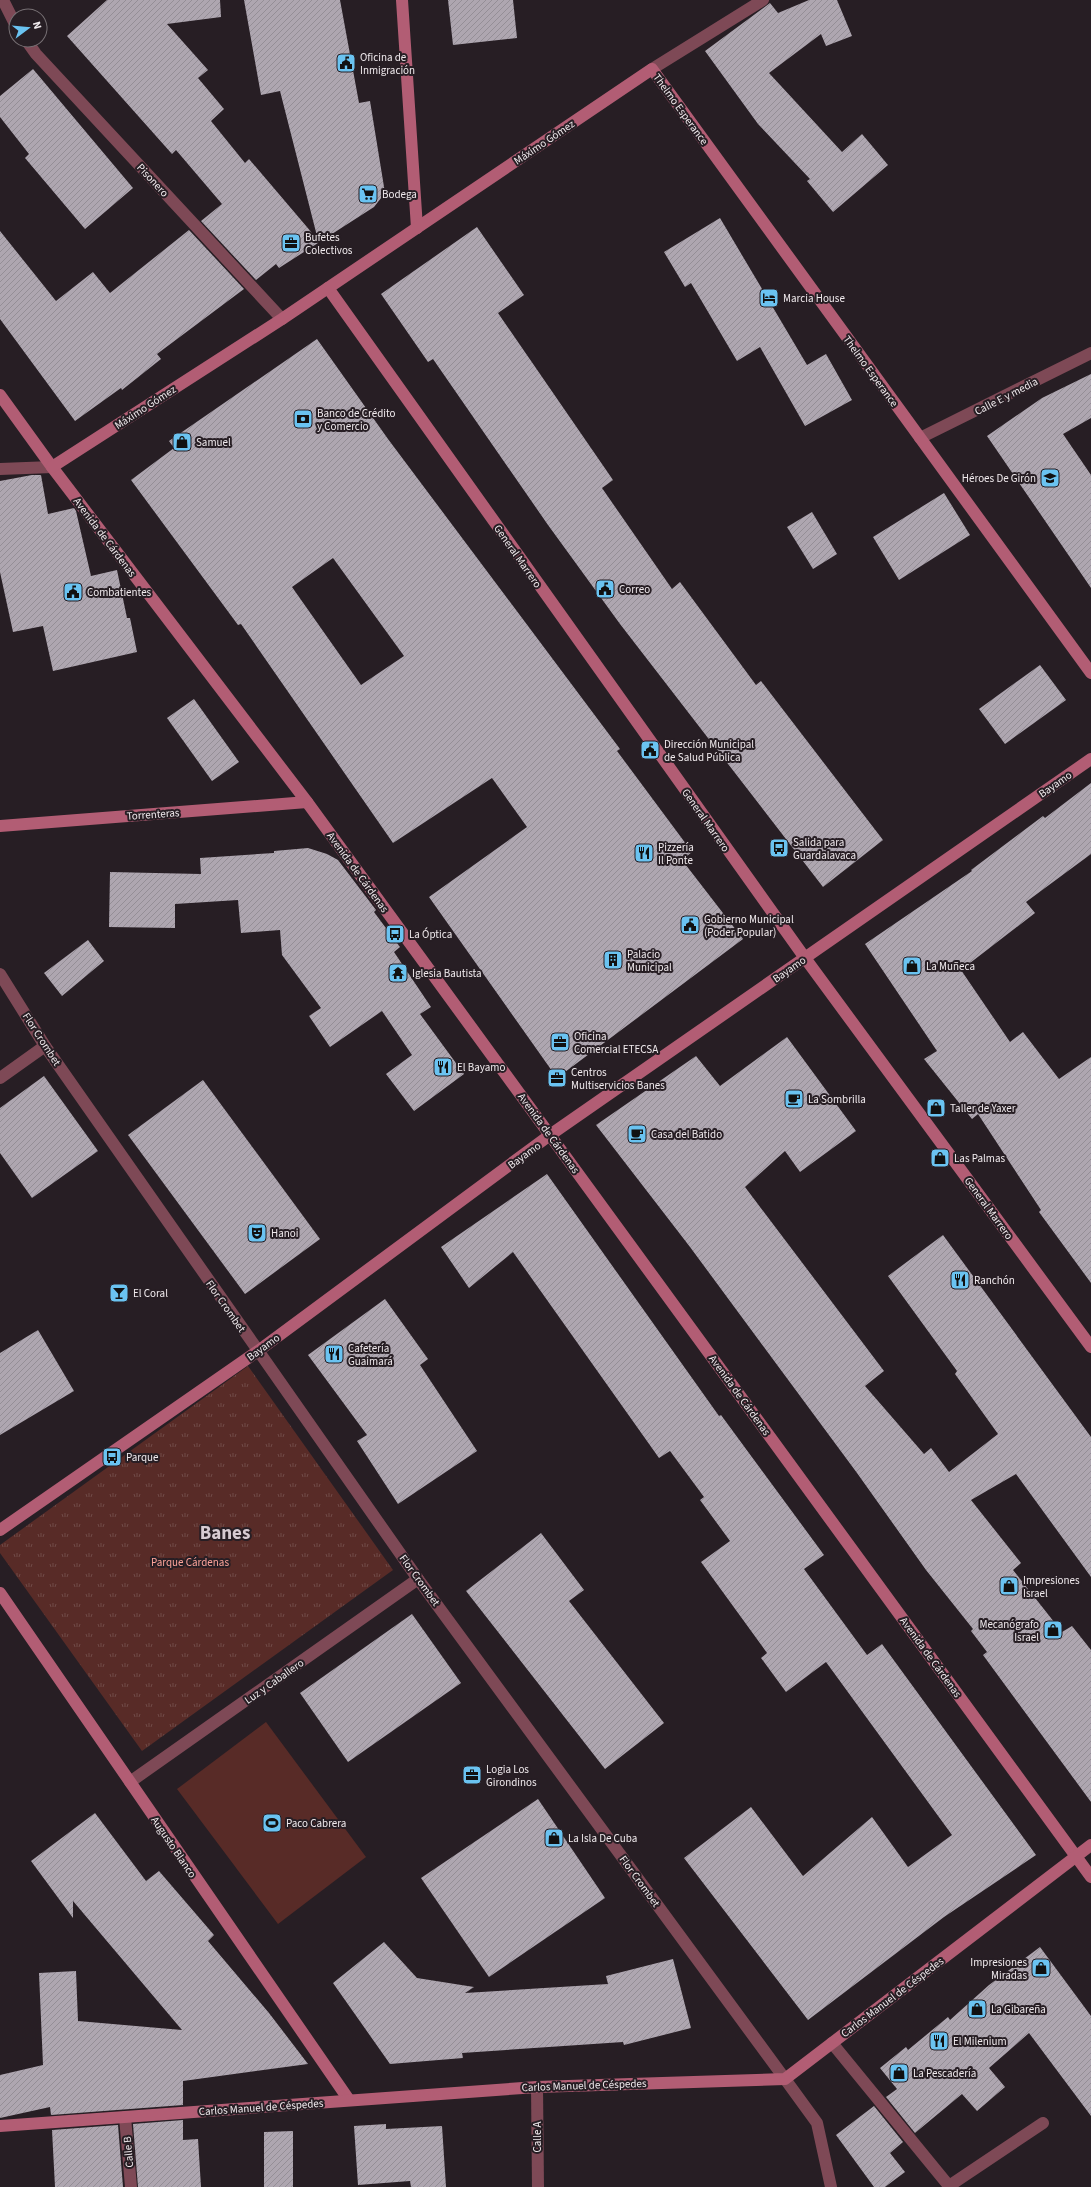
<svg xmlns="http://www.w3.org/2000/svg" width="1091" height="2187" font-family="'Source Sans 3',sans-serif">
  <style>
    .park { fill: url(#park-tufts) }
    .pitch { fill: #582b27 }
    .building { fill: url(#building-hatch); fill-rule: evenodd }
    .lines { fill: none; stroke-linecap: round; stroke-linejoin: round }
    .lane { stroke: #7e4956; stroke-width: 12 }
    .street { stroke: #7e4956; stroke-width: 12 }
    .secondary { stroke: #b25d74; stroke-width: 12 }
    .labels { text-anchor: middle; stroke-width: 4; stroke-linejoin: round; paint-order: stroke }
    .poi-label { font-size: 11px; fill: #f0eaed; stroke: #271e24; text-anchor: start }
    .street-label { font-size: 11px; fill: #f0eaed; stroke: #271e24 }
    .park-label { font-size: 11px; fill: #fda39a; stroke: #271e24 }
    .town-label { font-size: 19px; font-weight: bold; fill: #d7cbd2; stroke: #271e24 }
  </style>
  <defs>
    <pattern id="park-tufts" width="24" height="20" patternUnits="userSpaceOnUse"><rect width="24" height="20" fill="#582b27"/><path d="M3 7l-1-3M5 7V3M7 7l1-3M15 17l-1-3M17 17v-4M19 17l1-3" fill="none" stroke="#704a47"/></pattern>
    <pattern id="building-hatch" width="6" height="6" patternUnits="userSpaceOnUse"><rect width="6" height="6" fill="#aea6b0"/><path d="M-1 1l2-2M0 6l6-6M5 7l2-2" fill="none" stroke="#948e96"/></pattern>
  </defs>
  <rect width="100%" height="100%" fill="#271e24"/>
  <polygon class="park" points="248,1366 393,1570 142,1751 0,1553 0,1545"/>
  <polygon class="pitch" points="266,1722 366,1857 278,1924 177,1789"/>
  <g class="building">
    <polygon points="107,0 220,0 221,17 167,24 208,70 198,78 224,109 211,121 245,163 249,159 318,240 280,91 261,95 244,0 340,0 359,103 370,101 385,193 374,207 279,268 276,264 256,280 201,221 222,204 176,150 172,154 67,36"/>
    <polygon points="448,0 513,0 517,38 453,45"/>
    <polygon points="809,0 837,0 852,36 826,46 821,34 769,73 842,152 862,134 888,165 833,212 807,181 810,179 758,124 705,51 770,3 778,13"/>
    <polygon points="33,69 133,188 85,229 25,158 29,154 0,117 0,96"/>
    <polygon points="720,218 807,365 826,354 852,400 805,426 760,347 737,361 691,283 685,287 664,252"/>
    <polygon points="477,227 524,295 498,313 613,480 602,488 672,589 680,582 756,685 761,681 883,840 823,887 620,624 548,525 433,359 428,362 381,294"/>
    <polygon points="189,230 244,289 157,354 161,359 122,390 121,388 75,421 0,319 0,231 56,301 93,272 110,293"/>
    <path d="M317,339L388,439L620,749L617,751L692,852L682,860L743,939L557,1078L429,897L527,827L492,778L393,843L241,624L238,625L131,480L174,448L169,441ZM333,558L404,656L361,685L292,587Z"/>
    <polygon points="1091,374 1091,418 1063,434 1091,475 1091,588 987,436 1042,398"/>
    <polygon points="32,475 41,475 48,514 74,508 76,511 91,576 117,570 127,618 130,618 137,652 53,671 43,626 13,632 0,572 0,481"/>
    <polygon points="944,493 970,535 899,580 873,537"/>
    <polygon points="812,512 837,554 813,569 787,527"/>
    <polygon points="1040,665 1066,700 1005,744 979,709"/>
    <polygon points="194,699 239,762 212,781 167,718"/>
    <polygon points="1091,783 1091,854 1026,902 1035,913 961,970 1010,1042 1023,1032 1059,1079 1091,1057 1091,1283 1039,1212 1041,1210 978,1114 972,1119 924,1059 937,1051 865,944 972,871 971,870 1043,816 1045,818"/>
    <polygon points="308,848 327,854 338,860 376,910 374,912 400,947 394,952 431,1007 420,1014 464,1074 414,1111 386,1074 412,1055 382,1011 330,1047 309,1016 321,1008 282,955 280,930 241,933 238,900 175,904 175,928 109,927 110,872 201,874 200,858 274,853 274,851"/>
    <polygon points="88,940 104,961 62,996 44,973"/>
    <polygon points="787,1037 856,1131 800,1172 785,1151 745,1187 884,1371 865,1386 924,1454 931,1448 949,1472 998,1434 955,1374 957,1371 888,1276 943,1235 1091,1437 1091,1577 1016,1474 971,1500 1021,1563 1013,1570 1062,1632 1072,1626 1091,1650 1091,1802 983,1655 987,1652 971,1631 973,1629 926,1570 857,1473 690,1247 596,1125 696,1056 720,1086"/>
    <polygon points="44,1076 98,1151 32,1198 0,1153 0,1108"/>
    <polygon points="203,1080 320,1239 245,1294 128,1135"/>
    <polygon points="547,1174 719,1416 721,1415 824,1555 804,1569 867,1655 882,1644 1036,1855 944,1917 808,2020 684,1858 751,1807 803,1876 872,1817 908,1867 952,1835 826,1662 786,1692 761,1658 767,1653 701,1562 730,1541 700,1500 704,1497 670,1451 659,1458 513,1252 469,1288 441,1247"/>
    <polygon points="385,1299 428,1359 420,1365 477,1451 398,1504 357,1441 367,1435 308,1355"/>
    <polygon points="38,1330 74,1391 0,1435 0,1353"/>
    <polygon points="541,1533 584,1590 569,1601 664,1723 605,1769 466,1591"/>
    <polygon points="412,1614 461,1683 348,1762 300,1693"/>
    <polygon points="538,1799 605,1898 489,1977 421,1878"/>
    <polygon points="95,1813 146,1881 159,1871 214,1935 208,1941 269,2013 308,2064 183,2081 183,2105 51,2115 50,2107 0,2118 0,2075 43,2065 39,1973 76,1971 78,2021 182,2030 73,1901 73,1918 31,1861"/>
    <polygon points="384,1942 417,1978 474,1987 465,1993 608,1984 606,1976 673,1959 691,2028 624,2045 623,2042 462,2053 463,2058 390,2064 333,1983"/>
    <polygon points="1040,1947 1091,2016 1091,2116 1029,2033 989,2068 1005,2087 977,2111 962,2094 915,2133 886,2097 897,2089 880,2068 906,2047 908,2050 948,2017 950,2020 989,1985"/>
    <polygon points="874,2106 903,2142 890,2153 905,2172 885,2187 874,2187 836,2135"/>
    <polygon points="183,2120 183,2140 198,2139 201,2187 138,2187 133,2124"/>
    <polygon points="386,2124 386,2129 442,2126 446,2187 411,2187 410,2181 358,2185 354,2126"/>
    <polygon points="118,2125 123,2187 55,2187 52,2130"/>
    <polygon points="293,2131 293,2187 264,2187 264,2132"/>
  </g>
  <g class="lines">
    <g class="lane">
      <polyline points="832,2043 949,2186 952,2187"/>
      <polyline points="785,2079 817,2123 831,2187"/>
      <polyline points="949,2186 1043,2123"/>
    </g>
    <g class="street">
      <polyline points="3,0 16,26"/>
      <polyline points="26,40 36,54 282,319"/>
      <polyline points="652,69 763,0"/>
      <polyline points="920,438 1091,353"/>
      <polyline points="0,469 52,467"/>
      <polyline points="0,974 45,1046 418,1579 785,2079"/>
      <polyline points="0,1078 45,1046"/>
      <polyline points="130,1782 418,1579"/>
      <polyline points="537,2087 538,2187"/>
      <polyline points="125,2117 131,2187"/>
    </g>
    <g class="secondary">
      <polyline points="402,0 417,228"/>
      <polyline points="328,288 805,958 1091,1347"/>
      <polyline points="0,395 52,467 307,802 1091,1877"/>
      <polyline points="52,467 282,319 652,69 1091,673"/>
      <polyline points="0,826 307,802"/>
      <polyline points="0,1530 258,1351 550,1135 1091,759"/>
      <polyline points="0,1593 349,2100"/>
      <polyline points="0,2126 537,2087 785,2079 1091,1845"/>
    </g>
  </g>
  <defs>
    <g id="civic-square" transform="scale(1)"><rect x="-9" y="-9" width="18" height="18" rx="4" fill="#6ac3f1" stroke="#271e24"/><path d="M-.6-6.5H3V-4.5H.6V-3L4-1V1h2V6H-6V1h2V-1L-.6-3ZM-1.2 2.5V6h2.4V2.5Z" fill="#111"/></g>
    <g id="supermarket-square" transform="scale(1)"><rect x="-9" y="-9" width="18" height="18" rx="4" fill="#6ac3f1" stroke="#271e24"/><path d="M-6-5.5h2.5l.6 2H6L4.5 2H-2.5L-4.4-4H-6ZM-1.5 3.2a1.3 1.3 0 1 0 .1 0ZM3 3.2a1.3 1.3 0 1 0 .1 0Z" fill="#111"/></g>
    <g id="office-square" transform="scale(1)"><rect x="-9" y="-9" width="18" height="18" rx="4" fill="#6ac3f1" stroke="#271e24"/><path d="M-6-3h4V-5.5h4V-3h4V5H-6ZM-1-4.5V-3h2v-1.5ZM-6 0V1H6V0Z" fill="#111"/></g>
    <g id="hotel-square" transform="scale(1)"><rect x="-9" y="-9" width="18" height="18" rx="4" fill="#6ac3f1" stroke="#271e24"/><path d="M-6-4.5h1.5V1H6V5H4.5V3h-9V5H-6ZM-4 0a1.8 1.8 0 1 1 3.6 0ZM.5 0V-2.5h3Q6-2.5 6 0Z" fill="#111"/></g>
    <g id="bank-square" transform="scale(1)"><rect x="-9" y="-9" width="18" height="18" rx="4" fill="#6ac3f1" stroke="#271e24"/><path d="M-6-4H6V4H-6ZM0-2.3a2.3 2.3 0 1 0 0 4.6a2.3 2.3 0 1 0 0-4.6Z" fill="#111"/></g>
    <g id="shop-square" transform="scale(1)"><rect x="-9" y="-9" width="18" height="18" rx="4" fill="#6ac3f1" stroke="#271e24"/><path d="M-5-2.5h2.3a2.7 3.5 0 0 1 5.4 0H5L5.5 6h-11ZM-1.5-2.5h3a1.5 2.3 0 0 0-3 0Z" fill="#111"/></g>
    <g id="school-square" transform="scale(1)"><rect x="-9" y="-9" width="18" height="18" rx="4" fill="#6ac3f1" stroke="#271e24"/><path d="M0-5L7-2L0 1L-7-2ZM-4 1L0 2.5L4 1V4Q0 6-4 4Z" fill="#111"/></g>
    <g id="bus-square" transform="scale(1)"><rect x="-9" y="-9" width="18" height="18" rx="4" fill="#6ac3f1" stroke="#271e24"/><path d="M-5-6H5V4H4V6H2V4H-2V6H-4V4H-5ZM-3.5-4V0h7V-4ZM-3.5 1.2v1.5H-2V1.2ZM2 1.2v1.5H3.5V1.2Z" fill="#111"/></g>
    <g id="restaurant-square" transform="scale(1)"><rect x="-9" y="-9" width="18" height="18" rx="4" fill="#6ac3f1" stroke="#271e24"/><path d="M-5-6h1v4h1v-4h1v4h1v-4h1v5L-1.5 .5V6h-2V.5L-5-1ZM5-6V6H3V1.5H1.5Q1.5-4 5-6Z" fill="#111"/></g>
    <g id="building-square" transform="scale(1)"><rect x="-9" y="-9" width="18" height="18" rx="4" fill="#6ac3f1" stroke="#271e24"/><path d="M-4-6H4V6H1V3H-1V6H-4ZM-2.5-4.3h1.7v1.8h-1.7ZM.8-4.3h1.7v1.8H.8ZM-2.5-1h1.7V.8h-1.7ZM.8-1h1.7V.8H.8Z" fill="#111"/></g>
    <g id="temple-square" transform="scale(1)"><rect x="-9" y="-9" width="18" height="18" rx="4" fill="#6ac3f1" stroke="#271e24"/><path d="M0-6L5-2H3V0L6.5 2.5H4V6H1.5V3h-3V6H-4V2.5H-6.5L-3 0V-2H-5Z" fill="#111"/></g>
    <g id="cafe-square" transform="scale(1)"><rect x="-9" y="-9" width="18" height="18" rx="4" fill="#6ac3f1" stroke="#271e24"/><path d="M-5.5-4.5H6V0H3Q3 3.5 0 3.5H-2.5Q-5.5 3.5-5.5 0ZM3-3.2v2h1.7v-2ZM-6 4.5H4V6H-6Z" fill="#111"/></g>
    <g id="theatre-square" transform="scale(1)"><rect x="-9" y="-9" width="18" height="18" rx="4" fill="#6ac3f1" stroke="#271e24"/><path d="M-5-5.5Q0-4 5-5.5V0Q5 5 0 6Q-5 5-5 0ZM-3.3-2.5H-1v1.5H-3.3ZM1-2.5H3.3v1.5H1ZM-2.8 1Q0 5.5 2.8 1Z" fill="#111"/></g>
    <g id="bar-square" transform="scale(1)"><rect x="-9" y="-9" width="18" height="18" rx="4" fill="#6ac3f1" stroke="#271e24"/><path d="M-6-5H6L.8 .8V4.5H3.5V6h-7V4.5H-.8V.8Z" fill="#111"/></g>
    <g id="stadium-square" transform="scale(1)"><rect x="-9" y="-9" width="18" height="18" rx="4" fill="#6ac3f1" stroke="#271e24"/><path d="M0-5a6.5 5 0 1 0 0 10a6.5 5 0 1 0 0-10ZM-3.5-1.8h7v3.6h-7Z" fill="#111"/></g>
  </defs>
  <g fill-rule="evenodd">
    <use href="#civic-square" x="346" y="63"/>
    <use href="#supermarket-square" x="368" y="194"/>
    <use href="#office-square" x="291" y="243"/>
    <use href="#hotel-square" x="769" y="298"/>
    <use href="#bank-square" x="303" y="419"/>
    <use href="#shop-square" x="182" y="442"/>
    <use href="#school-square" x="1050" y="478"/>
    <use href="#civic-square" x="605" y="589"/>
    <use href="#civic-square" x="73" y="592"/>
    <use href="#civic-square" x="650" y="750"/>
    <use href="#bus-square" x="779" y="848"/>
    <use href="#restaurant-square" x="644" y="853"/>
    <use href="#civic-square" x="690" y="925"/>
    <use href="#bus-square" x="395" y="934"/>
    <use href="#building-square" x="613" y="960"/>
    <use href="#shop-square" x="912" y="966"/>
    <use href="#temple-square" x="398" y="973"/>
    <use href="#office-square" x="560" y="1042"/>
    <use href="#restaurant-square" x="443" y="1067"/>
    <use href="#office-square" x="557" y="1078"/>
    <use href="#cafe-square" x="794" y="1099"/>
    <use href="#shop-square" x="936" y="1108"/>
    <use href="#cafe-square" x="637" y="1134"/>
    <use href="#shop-square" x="940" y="1158"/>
    <use href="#theatre-square" x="257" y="1233"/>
    <use href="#restaurant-square" x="960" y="1280"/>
    <use href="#bar-square" x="119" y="1293"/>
    <use href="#restaurant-square" x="334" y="1354"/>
    <use href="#bus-square" x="112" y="1457"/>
    <use href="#shop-square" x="1009" y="1586"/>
    <use href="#shop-square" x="1053" y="1630"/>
    <use href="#office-square" x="472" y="1775"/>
    <use href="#stadium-square" x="272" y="1823"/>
    <use href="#shop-square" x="554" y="1838"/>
    <use href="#shop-square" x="1041" y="1968"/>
    <use href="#shop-square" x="977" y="2009"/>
    <use href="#restaurant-square" x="939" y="2041"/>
    <use href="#shop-square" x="899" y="2073"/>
  </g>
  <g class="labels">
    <g class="poi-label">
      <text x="360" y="61">Oficina de<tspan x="360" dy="13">Inmigración</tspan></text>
      <text x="382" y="198">Bodega</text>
      <text x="305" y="241">Bufetes<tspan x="305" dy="13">Colectivos</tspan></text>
      <text x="783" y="302">Marcia House</text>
      <text x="317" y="417">Banco de Crédito<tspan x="317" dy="13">y Comercio</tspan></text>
      <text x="196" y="446">Samuel</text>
      <text x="1036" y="482" text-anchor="end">Héroes De Girón</text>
      <text x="619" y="593">Correo</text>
      <text x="87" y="596">Combatientes</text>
      <text x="664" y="748">Dirección Municipal<tspan x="664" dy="13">de Salud Pública</tspan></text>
      <text x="793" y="846">Salida para<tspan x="793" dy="13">Guardalavaca</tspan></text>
      <text x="658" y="851">Pizzería<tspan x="658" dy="13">Il Ponte</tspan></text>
      <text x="704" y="923">Gobierno Municipal<tspan x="704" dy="13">(Poder Popular)</tspan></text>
      <text x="409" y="938">La Óptica</text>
      <text x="627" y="958">Palacio<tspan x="627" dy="13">Municipal</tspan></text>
      <text x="926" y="970">La Muñeca</text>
      <text x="412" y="977">Iglesia Bautista</text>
      <text x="574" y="1040">Oficina<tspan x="574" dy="13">Comercial ETECSA</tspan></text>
      <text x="457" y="1071">El Bayamo</text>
      <text x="571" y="1076">Centros<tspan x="571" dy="13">Multiservicios Banes</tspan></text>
      <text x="808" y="1103">La Sombrilla</text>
      <text x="950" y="1112">Taller de Yaxer</text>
      <text x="651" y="1138">Casa del Batido</text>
      <text x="954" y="1162">Las Palmas</text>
      <text x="271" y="1237">Hanoi</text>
      <text x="974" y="1284">Ranchón</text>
      <text x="133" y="1297">El Coral</text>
      <text x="348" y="1352">Cafetería<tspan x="348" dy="13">Guaimará</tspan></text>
      <text x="126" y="1461">Parque</text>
      <text x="1023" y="1584">Impresiones<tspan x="1023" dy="13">Israel</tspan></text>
      <text x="1039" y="1628" text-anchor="end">Mecanógrafo<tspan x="1039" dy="13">Israel</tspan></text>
      <text x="486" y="1773">Logia Los<tspan x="486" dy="13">Girondinos</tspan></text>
      <text x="286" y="1827">Paco Cabrera</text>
      <text x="568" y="1842">La Isla De Cuba</text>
      <text x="1027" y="1966" text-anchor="end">Impresiones<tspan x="1027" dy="13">Miradas</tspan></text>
      <text x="991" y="2013">La Gibareña</text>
      <text x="953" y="2045">El Milenium</text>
      <text x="913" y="2077">La Pescadería</text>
    </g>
    <g class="street-label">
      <text transform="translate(681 109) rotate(54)" y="4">Thelmo Esperance</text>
      <text transform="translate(544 142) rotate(-34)" y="4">Máximo Gómez</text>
      <text transform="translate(153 180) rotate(47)" y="4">Pisonero</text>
      <text transform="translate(871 371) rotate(54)" y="4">Thelmo Esperance</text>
      <text transform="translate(1006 396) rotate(-27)" y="4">Calle E y media</text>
      <text transform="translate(145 407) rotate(-33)" y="4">Máximo Gómez</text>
      <text transform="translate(105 537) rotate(53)" y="4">Avenida de Cárdenas</text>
      <text transform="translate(518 556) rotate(55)" y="4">General Marrero</text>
      <text transform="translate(1055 784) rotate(-35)" y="4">Bayamo</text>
      <text transform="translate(153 814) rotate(-4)" y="4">Torrenteras</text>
      <text transform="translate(706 820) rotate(55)" y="4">General Marrero</text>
      <text transform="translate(358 872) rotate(54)" y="4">Avenida de Cárdenas</text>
      <text transform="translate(789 969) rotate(-35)" y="4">Bayamo</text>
      <text transform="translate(42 1039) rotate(57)" y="4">Flor Crombet</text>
      <text transform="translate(549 1133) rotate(54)" y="4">Avenida de Cárdenas</text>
      <text transform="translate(524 1155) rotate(-36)" y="4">Bayamo</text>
      <text transform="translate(989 1208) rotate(54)" y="4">General Marrero</text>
      <text transform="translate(226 1306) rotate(55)" y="4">Flor Crombet</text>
      <text transform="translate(263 1347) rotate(-36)" y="4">Bayamo</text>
      <text transform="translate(740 1395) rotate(54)" y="4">Avenida de Cárdenas</text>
      <text transform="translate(420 1580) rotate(54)" y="4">Flor Crombet</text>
      <text transform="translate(931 1657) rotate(54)" y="4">Avenida de Cárdenas</text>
      <text transform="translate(274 1681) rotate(-35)" y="4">Luz y Caballero</text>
      <text transform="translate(174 1847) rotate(56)" y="4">Augusto Blanco</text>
      <text transform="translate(640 1881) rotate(54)" y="4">Flor Crombet</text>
      <text transform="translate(892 1997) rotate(-37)" y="4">Carlos Manuel de Céspedes</text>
      <text transform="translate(584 2085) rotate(-2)" y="4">Carlos Manuel de Céspedes</text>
      <text transform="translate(261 2107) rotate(-4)" y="4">Carlos Manuel de Céspedes</text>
      <text transform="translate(537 2137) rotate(-90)" y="4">Calle A</text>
      <text transform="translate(128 2152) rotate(-95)" y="4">Calle B</text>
    </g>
    <g class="park-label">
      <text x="190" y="1566">Parque Cárdenas</text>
    </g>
    <g class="town-label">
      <text x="225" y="1539">Banes</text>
    </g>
  </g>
  <g transform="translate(28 28) rotate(74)"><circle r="19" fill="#271e24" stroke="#777074"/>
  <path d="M0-3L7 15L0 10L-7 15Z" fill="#6ac3f1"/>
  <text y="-6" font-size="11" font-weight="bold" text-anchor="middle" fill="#f0eaed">N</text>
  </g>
</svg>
